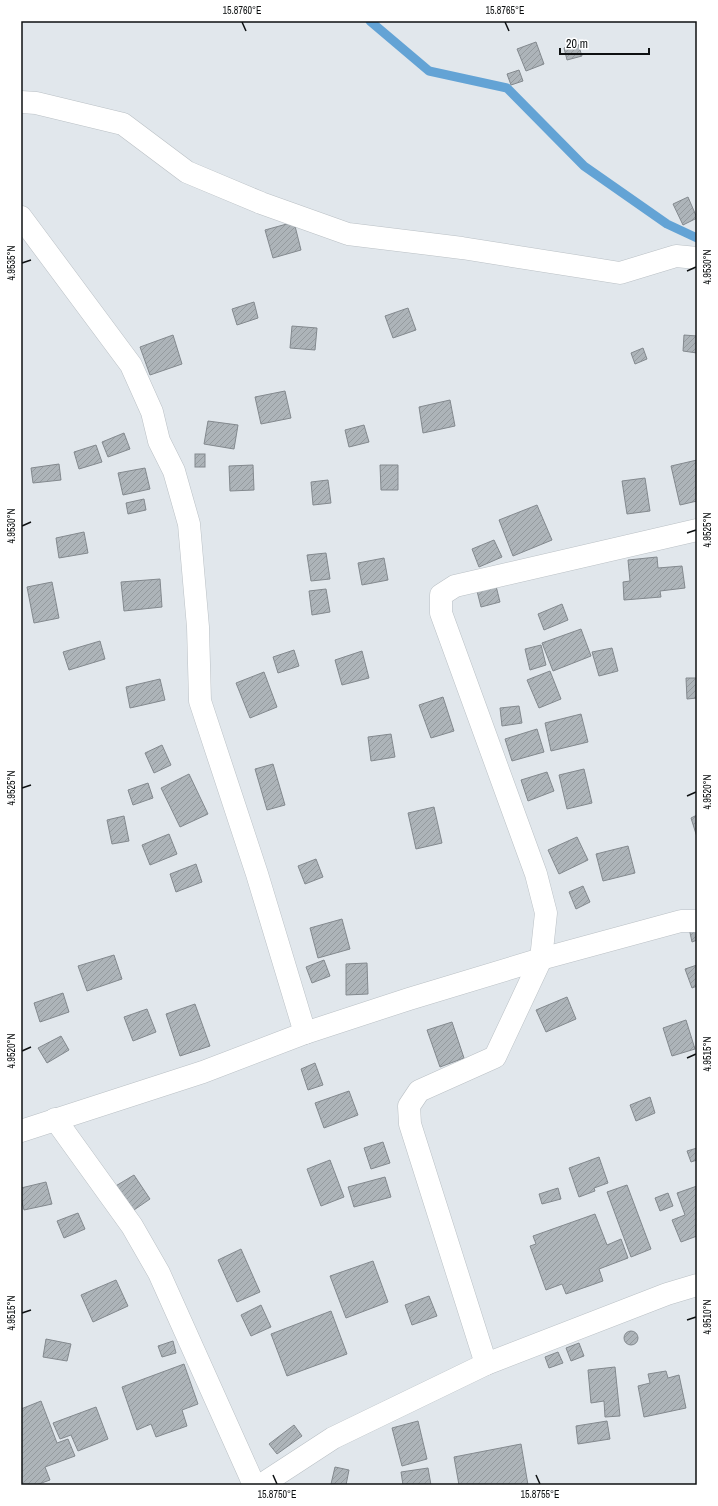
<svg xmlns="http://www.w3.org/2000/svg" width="718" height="1506" font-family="'Archivo Narrow',sans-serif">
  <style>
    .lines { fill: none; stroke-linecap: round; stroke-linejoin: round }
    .stream { stroke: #63a3d5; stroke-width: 9 }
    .building { fill: url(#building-hatch); stroke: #83898e }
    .minor-casing { stroke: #bac0c5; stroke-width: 23 }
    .minor { stroke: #fff; stroke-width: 22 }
    .ticks { fill: none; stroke: #0e1112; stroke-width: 1.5 }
    .neatline { fill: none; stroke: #0e1112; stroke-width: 1.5 }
    .ticks-label { font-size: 10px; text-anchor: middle; fill: #0e1112 }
  </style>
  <defs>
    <pattern id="building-hatch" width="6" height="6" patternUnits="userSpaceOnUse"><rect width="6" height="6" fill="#adb4b9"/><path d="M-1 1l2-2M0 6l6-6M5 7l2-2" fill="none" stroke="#949a9e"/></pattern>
  </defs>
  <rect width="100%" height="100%" fill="#e1e7ec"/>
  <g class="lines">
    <polyline class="stream" points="370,21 429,71 507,88 584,166 667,224 697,238"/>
  </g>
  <g class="building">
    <polygon points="536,42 544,64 526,71 517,49"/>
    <polygon points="578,44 582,56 567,60 564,48"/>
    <polygon points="519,70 523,81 511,85 507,74"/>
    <polygon points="688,197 697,218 683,225 673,204"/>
    <polygon points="294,222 301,250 273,258 265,230"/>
    <polygon points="254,302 258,318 237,325 232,309"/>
    <polygon points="408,308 416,330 393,338 385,316"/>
    <polygon points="292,326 317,328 315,350 290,348"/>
    <polygon points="173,335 182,364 150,375 140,347"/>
    <polygon points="684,335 697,336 697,353 683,351"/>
    <polygon points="643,348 647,359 635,364 631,353"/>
    <polygon points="285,391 291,418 261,424 255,397"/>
    <polygon points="450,400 455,426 423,433 419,407"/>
    <polygon points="208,421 238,425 234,449 204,444"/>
    <polygon points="364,425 369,442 349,447 345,430"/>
    <polygon points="124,433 130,449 108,457 102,442"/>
    <polygon points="96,445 102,462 79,469 74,452"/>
    <rect x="195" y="454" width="10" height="13"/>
    <polygon points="697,460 697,501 680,505 671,466"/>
    <polygon points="59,464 61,480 33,483 31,468"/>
    <polygon points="253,465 254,490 230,491 229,466"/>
    <polygon points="380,465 398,465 398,490 381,490"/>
    <polygon points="145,468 150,489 123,495 118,473"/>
    <polygon points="645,478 650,511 627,514 622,481"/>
    <polygon points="328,480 331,503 313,505 311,482"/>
    <polygon points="144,499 146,510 128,514 126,503"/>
    <polygon points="537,505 552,540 513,556 499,520"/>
    <polygon points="84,532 88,553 59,558 56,538"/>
    <polygon points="494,540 502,557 479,567 472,549"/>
    <polygon points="326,553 330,579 311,581 307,555"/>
    <polygon points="657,557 658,568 682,566 685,588 660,591 661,597 624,600 623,582 630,581 628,560"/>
    <polygon points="384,558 388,580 362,585 358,563"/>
    <polygon points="160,579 162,607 124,611 121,582"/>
    <polygon points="52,582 59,618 34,623 27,587"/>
    <polygon points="496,586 500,602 481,607 477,591"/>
    <polygon points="326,589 330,612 312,615 309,591"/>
    <polygon points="562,604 568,620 544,630 538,614"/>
    <polygon points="581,629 591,656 553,671 542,643"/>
    <polygon points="100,641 105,659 69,670 63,652"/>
    <polygon points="541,645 546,665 530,670 525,649"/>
    <polygon points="612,648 618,671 599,676 592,652"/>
    <polygon points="294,650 299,666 278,673 273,657"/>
    <polygon points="362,651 369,678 342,685 335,660"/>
    <polygon points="550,671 561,699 539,708 527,680"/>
    <polygon points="264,672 277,707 250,718 236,683"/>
    <polygon points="686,678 697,678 697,698 687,699"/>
    <polygon points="160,679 165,700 130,708 126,687"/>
    <polygon points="443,697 454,731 431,738 419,705"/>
    <polygon points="519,706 522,723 502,726 500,708"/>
    <polygon points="581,714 588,742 551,751 545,723"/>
    <polygon points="537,729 544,752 512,761 505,739"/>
    <polygon points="391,734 395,757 371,761 368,737"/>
    <polygon points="162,745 171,765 154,773 145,753"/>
    <polygon points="273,764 285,805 267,810 255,769"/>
    <polygon points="584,769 592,803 567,809 559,775"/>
    <polygon points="547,772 554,791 528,801 521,780"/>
    <polygon points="189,774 208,814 180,827 161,788"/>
    <polygon points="148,783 153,798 133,805 128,790"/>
    <polygon points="434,807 442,843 416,849 408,813"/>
    <polygon points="697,815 697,837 691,818"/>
    <polygon points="124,816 129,841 112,844 107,820"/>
    <polygon points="169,834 177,854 150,865 142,845"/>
    <polygon points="577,837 588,860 559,874 548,850"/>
    <polygon points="628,846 635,873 603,881 596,854"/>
    <polygon points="316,859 323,877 305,884 298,866"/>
    <polygon points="196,864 202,882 176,892 170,874"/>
    <polygon points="583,886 590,902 576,909 569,892"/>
    <polygon points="342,919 350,949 318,958 310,928"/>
    <polygon points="697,926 697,940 692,942 689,928"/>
    <polygon points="114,955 122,979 87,991 78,966"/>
    <polygon points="324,960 330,976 312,983 306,967"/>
    <polygon points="367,963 368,994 346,995 346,964"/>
    <polygon points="697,965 697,986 692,988 685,969"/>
    <polygon points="63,993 69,1012 40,1022 34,1003"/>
    <polygon points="567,997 576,1019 546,1032 536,1010"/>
    <polygon points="195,1004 210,1046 180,1056 166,1014"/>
    <polygon points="147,1009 156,1032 133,1041 124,1017"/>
    <polygon points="686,1020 695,1049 672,1056 663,1028"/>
    <polygon points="452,1022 464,1058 440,1067 427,1030"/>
    <polygon points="61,1036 69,1050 47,1063 38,1048"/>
    <polygon points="315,1063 323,1085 308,1090 301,1069"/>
    <polygon points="349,1091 358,1115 324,1128 315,1103"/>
    <polygon points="650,1097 655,1113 636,1121 630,1105"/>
    <polygon points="383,1142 390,1163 371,1169 364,1148"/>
    <polygon points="697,1148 697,1160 691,1162 687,1151"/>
    <polygon points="599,1157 608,1183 594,1188 595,1191 579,1197 569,1168"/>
    <polygon points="330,1160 344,1197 321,1206 307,1169"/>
    <polygon points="134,1175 150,1199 131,1212 114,1187"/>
    <polygon points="385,1177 391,1197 354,1207 348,1187"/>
    <polygon points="46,1182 52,1204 24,1210 21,1198 21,1188"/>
    <polygon points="627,1185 651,1249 631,1257 607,1192"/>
    <polygon points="697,1186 697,1236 681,1242 672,1220 685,1215 677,1193"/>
    <polygon points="558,1188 561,1199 542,1204 539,1194"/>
    <polygon points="668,1193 673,1206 660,1211 655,1198"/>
    <polygon points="78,1213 85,1229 64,1238 57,1221"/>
    <polygon points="595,1214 607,1245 621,1239 628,1258 599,1269 603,1281 566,1294 562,1284 546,1290 530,1246 536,1244 533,1236"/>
    <polygon points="241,1249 260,1292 237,1302 218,1260"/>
    <polygon points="373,1261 388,1302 346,1318 330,1276"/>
    <polygon points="116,1280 128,1306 93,1322 81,1295"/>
    <polygon points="429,1296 437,1316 412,1325 405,1305"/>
    <polygon points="261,1305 271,1327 251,1336 241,1315"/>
    <polygon points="331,1311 347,1354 287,1376 271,1334"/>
    <circle cx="631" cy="1338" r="7"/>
    <polygon points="46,1339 71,1344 67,1361 43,1357"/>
    <polygon points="173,1341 176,1353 162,1357 158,1346"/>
    <polygon points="579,1343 584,1356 571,1361 566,1348"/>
    <polygon points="558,1352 563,1363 549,1368 545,1357"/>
    <polygon points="184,1364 198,1404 182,1410 187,1426 156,1437 151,1424 137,1430 122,1387"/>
    <polygon points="615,1367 620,1416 605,1417 604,1401 591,1403 588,1370"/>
    <polygon points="666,1371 668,1378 679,1375 686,1408 644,1417 638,1386 650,1383 648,1374"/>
    <polygon points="41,1401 57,1443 68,1439 75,1456 45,1467 50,1480 36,1485 21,1485 21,1409"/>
    <polygon points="96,1407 108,1439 78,1451 71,1435 60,1439 53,1423"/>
    <polygon points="418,1421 427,1459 402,1466 392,1428"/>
    <polygon points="607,1421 610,1439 578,1444 576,1426"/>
    <polygon points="294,1425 302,1436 277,1454 269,1444"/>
    <polygon points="521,1444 528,1485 459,1485 454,1457"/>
    <polygon points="335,1467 349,1470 346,1485 331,1484"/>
    <polygon points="428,1468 431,1485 403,1485 401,1472"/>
  </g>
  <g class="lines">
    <g class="minor-casing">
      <g id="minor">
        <polyline points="21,102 36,103 123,124 187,172 261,203 348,234 462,248 620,273 676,256 697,258"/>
        <polyline points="21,217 131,365 152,412 159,441 174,471 189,524 198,627 200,701 257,874 305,1033"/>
        <polyline points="55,1119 132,1226 159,1273 254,1485"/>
        <polyline points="21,1131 203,1072 305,1033 409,999 541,959 681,921 697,921"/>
        <polyline points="486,1364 410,1124 409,1106 419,1091 495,1057 541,959 546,913 536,874 441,613 441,595 455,586 697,530"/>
        <polyline points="261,1485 333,1438 486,1364 667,1294 697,1285"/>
      </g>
    </g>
    <use href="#minor" class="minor"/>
  </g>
  <path class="ticks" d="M242,22L246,31M505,22L509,31M22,263L31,260M687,271L696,267M22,526L31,522M687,533L696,530M22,788L31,785M687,796L696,792M22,1051L31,1047M687,1058L696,1054M22,1313L31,1310M687,1320L696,1317M273,1475L277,1484M536,1475L540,1484"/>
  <rect width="718" height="1506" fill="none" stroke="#ffffff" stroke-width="44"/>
  <path d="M560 48v6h89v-6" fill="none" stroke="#0e1112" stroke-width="2"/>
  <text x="566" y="48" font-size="12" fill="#0e1112" stroke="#ffffff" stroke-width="3" paint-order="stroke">20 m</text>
  <rect x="22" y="22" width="674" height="1462" class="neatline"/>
  <g class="ticks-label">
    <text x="242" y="14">15.8760°E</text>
    <text x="505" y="14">15.8765°E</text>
    <text transform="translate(11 263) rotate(-90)" y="4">4.9535°N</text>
    <text transform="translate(707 267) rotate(-90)" y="4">4.9530°N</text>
    <text transform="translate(11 526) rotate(-90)" y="4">4.9530°N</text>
    <text transform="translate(707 530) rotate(-90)" y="4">4.9525°N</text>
    <text transform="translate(11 788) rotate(-90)" y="4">4.9525°N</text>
    <text transform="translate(707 792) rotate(-90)" y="4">4.9520°N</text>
    <text transform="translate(11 1051) rotate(-90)" y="4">4.9520°N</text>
    <text transform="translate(707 1054) rotate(-90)" y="4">4.9515°N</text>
    <text transform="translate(11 1313) rotate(-90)" y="4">4.9515°N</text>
    <text transform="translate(707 1317) rotate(-90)" y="4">4.9510°N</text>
    <text x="277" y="1498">15.8750°E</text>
    <text x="540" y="1498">15.8755°E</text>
  </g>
</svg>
